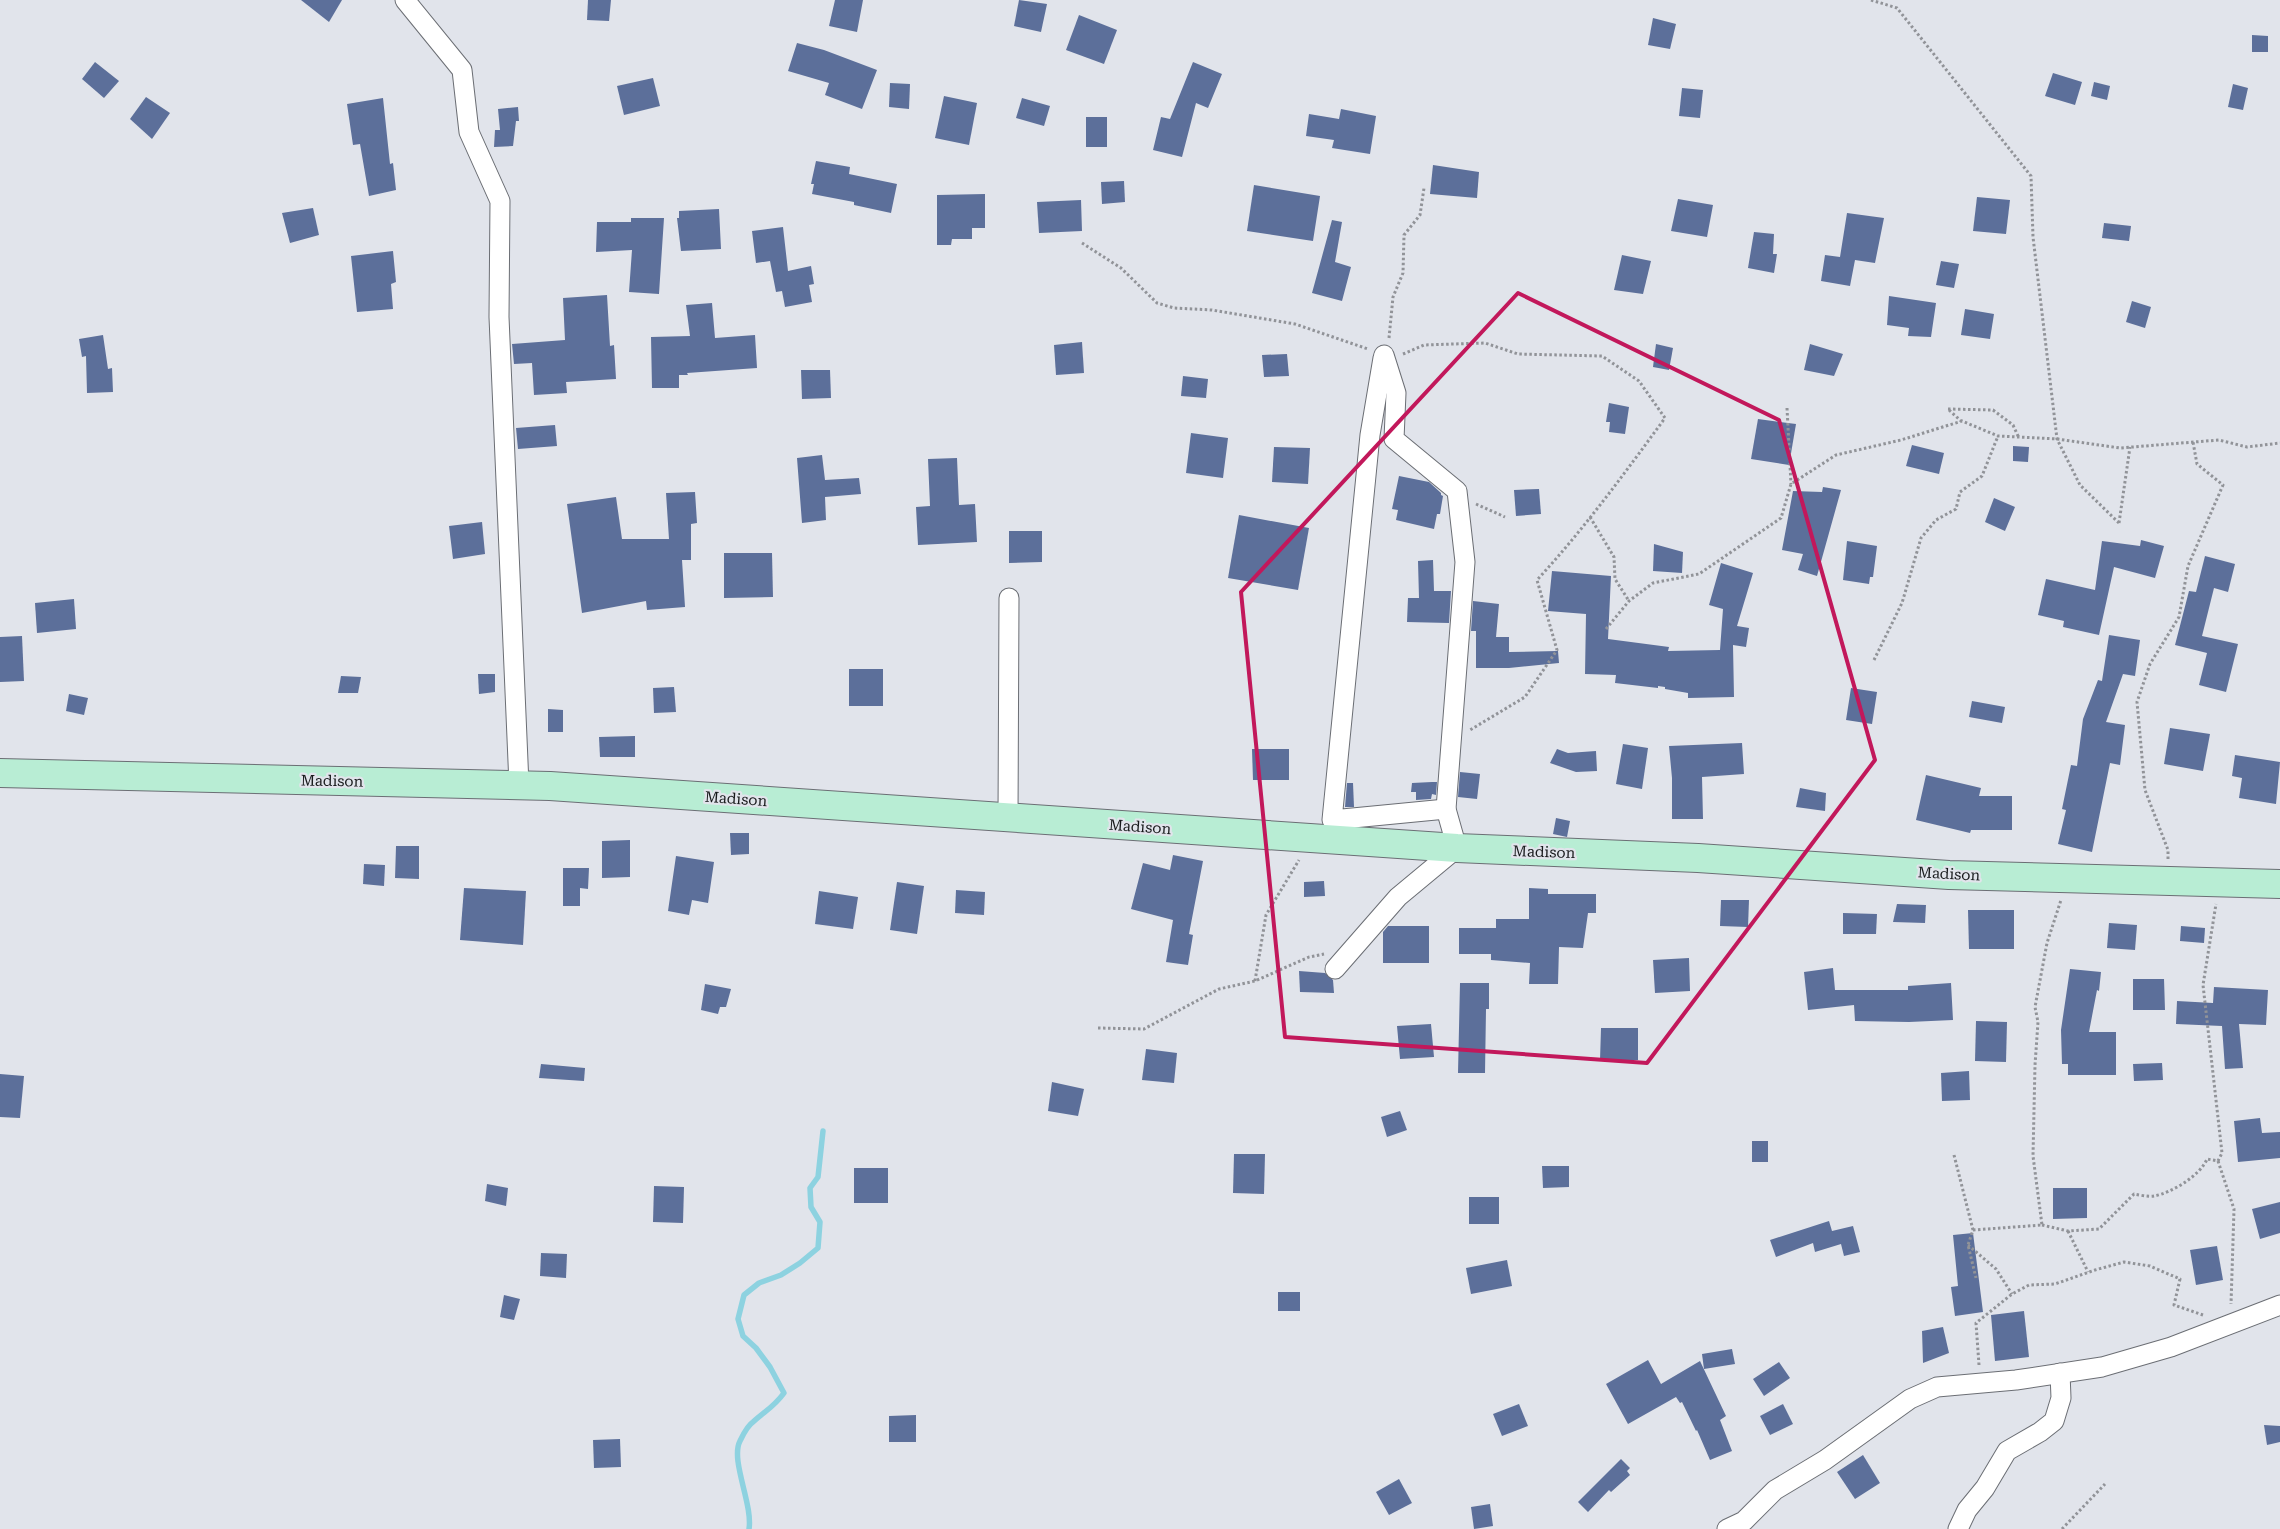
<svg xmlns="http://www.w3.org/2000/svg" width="2280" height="1529" font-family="'Roboto Serif',serif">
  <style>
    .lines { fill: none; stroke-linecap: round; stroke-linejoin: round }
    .stream { stroke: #8dd2e0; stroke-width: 5.5 }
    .building { fill: #5c6f9a }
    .street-casing { stroke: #6b6e74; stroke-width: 21 }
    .secondary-casing { stroke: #6b6e74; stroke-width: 30 }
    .path { stroke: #919398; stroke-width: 3; stroke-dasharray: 2.5 2.5; stroke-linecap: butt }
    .street { stroke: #fff; stroke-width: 19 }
    .secondary { stroke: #b8edd4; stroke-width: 28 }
    .marked { fill: none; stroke: #c2185b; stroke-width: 4; stroke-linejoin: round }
    .labels { text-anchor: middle; stroke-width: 4.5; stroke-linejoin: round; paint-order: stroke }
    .street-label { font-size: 15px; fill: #17191b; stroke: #e1e4eb }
  </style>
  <rect width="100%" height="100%" fill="#e1e4eb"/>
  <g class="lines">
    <path class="stream" d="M749,1529C753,1504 730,1460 740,1441C743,1435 747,1426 753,1422C765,1411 774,1407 784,1393L770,1367L756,1348L743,1336L738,1319L744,1295L759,1283L781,1275L800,1263L818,1248L820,1222L811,1207L810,1188L818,1177L823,1131"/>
  </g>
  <g class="building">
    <polygon points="301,0 342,0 329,22"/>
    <polygon points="588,0 611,0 609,21 587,20"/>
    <polygon points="835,0 863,0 857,32 829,26"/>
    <polygon points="1019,0 1047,4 1041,32 1014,26"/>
    <polygon points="1079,15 1117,30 1104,64 1066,50"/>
    <polygon points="1653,18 1676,24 1670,49 1648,45"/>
    <polygon points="2252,35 2268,36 2268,52 2252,52"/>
    <polygon points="797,43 824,50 877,70 862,109 825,95 829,83 788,71"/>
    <polygon points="95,62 119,81 104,98 82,79"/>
    <polygon points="1193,62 1222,74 1208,108 1196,103 1182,157 1153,150 1161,117 1170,119"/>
    <polygon points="2053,73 2082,82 2075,105 2045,96"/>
    <polygon points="653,78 660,106 624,115 617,86"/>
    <polygon points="2094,82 2110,86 2107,100 2091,96"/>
    <polygon points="890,83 910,84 909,109 889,107"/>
    <polygon points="2233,84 2248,88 2243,110 2228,107"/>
    <polygon points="1682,88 1703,90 1700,118 1679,116"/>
    <polygon points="944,96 977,103 969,145 935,138"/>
    <polygon points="146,97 170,113 152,139 130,119"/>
    <polygon points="383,98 390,164 393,163 396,190 369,196 360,144 353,145 347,104"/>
    <polygon points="1022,98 1050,106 1044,126 1016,118"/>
    <polygon points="518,107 519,121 516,121 513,146 494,147 495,130 500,130 498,109"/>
    <polygon points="1341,109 1376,116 1370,154 1332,148 1334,140 1306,136 1309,114 1339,119"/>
    <rect x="1086" y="117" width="21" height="30"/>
    <polygon points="816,161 850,167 849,174 897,184 891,213 854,205 854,202 812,194 814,184 811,184"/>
    <polygon points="1433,165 1479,172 1477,198 1430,194"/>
    <polygon points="1124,181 1125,202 1102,204 1101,182"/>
    <polygon points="1254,185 1320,196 1313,241 1247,231"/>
    <polygon points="985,194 985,228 972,228 972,239 952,239 951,245 937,245 937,195"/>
    <polygon points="1977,197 2010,200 2006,234 1973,231"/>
    <polygon points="1678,199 1713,205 1707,237 1671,231"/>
    <polygon points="1081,200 1082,231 1039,233 1037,202"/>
    <polygon points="313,208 319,235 290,243 282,213"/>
    <polygon points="719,209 721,249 681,251 677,218 679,218 679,211"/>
    <polygon points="1847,213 1884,218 1875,263 1855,260 1850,286 1821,281 1825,255 1840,257"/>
    <polygon points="631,218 664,218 659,294 629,292 632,250 596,252 597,222 631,222"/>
    <polygon points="1332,220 1342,222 1335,262 1351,267 1342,301 1312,293"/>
    <polygon points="2104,223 2131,226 2129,241 2102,238"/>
    <polygon points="783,227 788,271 811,266 814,284 809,285 812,302 785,307 782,291 776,292 770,261 756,263 752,231"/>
    <polygon points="1754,232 1774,234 1773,254 1777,254 1774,273 1748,268"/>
    <polygon points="393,251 396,282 391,284 393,309 357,312 351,256"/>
    <polygon points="1622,255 1651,261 1643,294 1614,290"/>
    <polygon points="1941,261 1959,264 1954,288 1936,285"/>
    <polygon points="607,295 610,346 614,345 616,379 566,382 567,393 534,395 532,363 514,364 512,344 565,340 563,298"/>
    <polygon points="1889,296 1936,303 1931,337 1908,336 1909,328 1887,325"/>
    <polygon points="2132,301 2151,307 2145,328 2126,322"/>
    <polygon points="712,303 715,338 755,335 757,368 687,373 688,375 679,375 679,388 652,388 651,337 690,336 686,305"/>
    <polygon points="1965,309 1994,314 1990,339 1961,335"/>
    <polygon points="103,335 108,369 112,368 113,392 87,393 86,356 82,357 79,339"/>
    <polygon points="1082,342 1084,373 1056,375 1054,345"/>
    <polygon points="1656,344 1673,348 1669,370 1653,367"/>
    <polygon points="1810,344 1843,354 1834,376 1804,370"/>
    <polygon points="1287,354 1289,376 1264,377 1262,355"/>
    <polygon points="801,370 830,370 831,398 802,399"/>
    <polygon points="1183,376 1208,379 1206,398 1181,396"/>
    <polygon points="1609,403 1629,407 1625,434 1609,432 1610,422 1606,422"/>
    <polygon points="1758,419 1796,424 1789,465 1751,459"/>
    <polygon points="555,425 557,446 518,449 516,428"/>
    <polygon points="1191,433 1228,438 1223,478 1186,473"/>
    <polygon points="1912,445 1944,453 1939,474 1906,466"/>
    <polygon points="2013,446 2029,447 2028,462 2013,461"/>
    <polygon points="1274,447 1310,448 1308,484 1272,482"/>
    <polygon points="822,455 825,480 859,478 861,494 825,497 826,520 802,523 797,458"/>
    <polygon points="957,458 959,505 975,504 977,542 918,545 916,507 930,506 928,459"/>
    <polygon points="1399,476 1429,482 1441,493 1441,495 1443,496 1440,514 1437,514 1434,529 1396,520 1398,510 1392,509"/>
    <polygon points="1823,487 1841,490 1817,576 1798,570 1803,554 1782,550 1793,491 1822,492"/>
    <polygon points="1539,489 1541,514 1516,516 1514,490"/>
    <polygon points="695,492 697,523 691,524 691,560 682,560 685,607 647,610 646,601 582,613 567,504 616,497 622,539 669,539 666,493"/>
    <polygon points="1994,498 2015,507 2005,531 1985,522"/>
    <polygon points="1239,515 1309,528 1298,590 1228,578"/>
    <polygon points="482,522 485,554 453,559 449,526"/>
    <polygon points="1009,531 1042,531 1042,562 1009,563"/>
    <polygon points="2141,540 2164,546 2155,578 2114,567 2099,635 2063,627 2064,621 2038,615 2046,579 2095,590 2102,541 2140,546"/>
    <polygon points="1847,541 1877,546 1873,577 1870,577 1869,584 1843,580"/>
    <polygon points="1654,544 1683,552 1682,573 1653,571"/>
    <polygon points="724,553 772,553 773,597 724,598"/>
    <polygon points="2205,556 2235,564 2228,592 2214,588 2202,636 2238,644 2226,692 2199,685 2207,653 2175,645 2189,591 2196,592"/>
    <polygon points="1433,560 1434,591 1451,591 1449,623 1407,622 1408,598 1419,598 1418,561"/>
    <polygon points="1721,563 1753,573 1737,626 1749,628 1746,647 1733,645 1734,697 1688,698 1688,693 1665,689 1665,687 1658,686 1658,688 1615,683 1616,675 1585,674 1586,614 1548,611 1552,571 1611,576 1608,639 1669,647 1668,651 1720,650 1723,609 1709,605"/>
    <polygon points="74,599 76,629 37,633 35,603"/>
    <polygon points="1473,601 1499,604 1496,637 1509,637 1509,652 1558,651 1559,663 1509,668 1476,668 1476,631 1471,631"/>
    <polygon points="2109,635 2140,640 2135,676 2123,674 2106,722 2125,725 2120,765 2110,763 2092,852 2058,844 2066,810 2062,809 2071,765 2077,766 2083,719 2098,680 2102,681"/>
    <polygon points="22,636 24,681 0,682 0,637"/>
    <rect x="849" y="669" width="34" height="37"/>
    <polygon points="478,674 495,674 495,692 479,694"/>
    <polygon points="341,676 361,677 358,693 338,693"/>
    <polygon points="674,687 676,712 654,713 653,688"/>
    <polygon points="1851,688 1877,692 1872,724 1846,720"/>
    <polygon points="69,694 88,698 84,715 66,711"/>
    <polygon points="1972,701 2005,707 2002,723 1969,717"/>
    <polygon points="548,709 563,710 563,732 548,732"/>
    <polygon points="2170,728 2210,734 2203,771 2164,764"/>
    <polygon points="635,736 635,757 600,757 599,737"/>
    <polygon points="1742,743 1744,774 1702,777 1703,819 1672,819 1672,778 1669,746"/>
    <polygon points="1623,744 1648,748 1642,789 1616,784"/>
    <polygon points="1252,749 1289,749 1289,780 1253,780"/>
    <polygon points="1557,749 1568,753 1596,751 1597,771 1576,772 1550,763"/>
    <polygon points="2235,755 2280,762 2276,804 2239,798 2242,778 2232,776"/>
    <polygon points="1460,772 1480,774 1477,799 1458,797"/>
    <polygon points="1926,775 1981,788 1979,796 2012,796 2012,830 1971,830 1970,833 1916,820"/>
    <polygon points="1432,782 1437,782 1436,795 1432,794 1431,799 1416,800 1416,792 1411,792 1412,783"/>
    <polygon points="1347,783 1353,783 1354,807 1345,807"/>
    <polygon points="1800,788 1826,793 1825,811 1796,807"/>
    <polygon points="1556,818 1570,821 1567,837 1553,834"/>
    <polygon points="730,833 749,833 749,854 731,855"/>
    <polygon points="630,840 630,877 602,878 602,841"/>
    <polygon points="396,846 419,846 419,879 395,878"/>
    <polygon points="1173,855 1203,861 1189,934 1193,935 1188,965 1166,962 1173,920 1131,909 1143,863 1170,870"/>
    <polygon points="676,856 714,862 708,903 692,900 689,915 668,911"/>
    <polygon points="364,864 385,865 384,886 363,884"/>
    <polygon points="563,868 589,868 588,889 580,888 580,906 563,906"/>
    <polygon points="1324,881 1325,896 1304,897 1304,882"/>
    <polygon points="897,882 924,886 917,934 890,930"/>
    <polygon points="464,888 526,891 523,945 460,940"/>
    <polygon points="1529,888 1548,889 1548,894 1596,894 1596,913 1588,913 1583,948 1559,947 1558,984 1529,984 1530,963 1491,960 1491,954 1459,954 1459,928 1496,928 1496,919 1529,919"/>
    <polygon points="956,890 985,892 984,915 955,913"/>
    <polygon points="819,891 858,897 853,929 815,924"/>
    <polygon points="1721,900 1749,900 1748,927 1720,926"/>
    <polygon points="1897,904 1926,905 1925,923 1893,922"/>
    <polygon points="1968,910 2014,910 2014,949 1969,949"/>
    <polygon points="1843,913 1877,914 1876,934 1843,934"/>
    <polygon points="2109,923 2137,925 2135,950 2107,948"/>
    <polygon points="1388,926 1429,926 1429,963 1383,963 1383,932"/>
    <polygon points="2181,926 2205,928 2204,943 2180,941"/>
    <polygon points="1689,958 1690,991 1655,993 1653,960"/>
    <polygon points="1833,968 1835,990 1908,990 1908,986 1951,983 1953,1020 1909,1022 1855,1021 1854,1005 1808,1010 1804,972"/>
    <polygon points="2070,969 2101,972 2099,991 2097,990 2089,1032 2116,1032 2116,1075 2068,1075 2068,1064 2062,1064 2061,1030"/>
    <polygon points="1299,971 1325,973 1333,980 1334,993 1300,992"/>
    <polygon points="2133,979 2164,979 2165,1010 2133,1010"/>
    <polygon points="1460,983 1489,983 1489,1009 1486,1009 1485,1073 1458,1073"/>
    <polygon points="705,984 731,989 726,1007 720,1007 718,1014 701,1010"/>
    <polygon points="2214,987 2268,990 2266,1025 2239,1024 2243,1068 2225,1069 2222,1026 2176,1024 2177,1001 2213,1003"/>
    <polygon points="1976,1021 2007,1022 2006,1062 1975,1061"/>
    <polygon points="1431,1024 1434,1057 1400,1059 1397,1026"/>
    <polygon points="1601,1028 1638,1028 1638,1060 1600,1060"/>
    <polygon points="1146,1049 1177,1053 1174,1083 1142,1080"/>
    <polygon points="2162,1063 2163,1080 2134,1081 2133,1064"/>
    <polygon points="541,1064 585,1068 584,1081 539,1078"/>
    <polygon points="1969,1071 1970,1100 1942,1101 1941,1073"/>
    <polygon points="0,1074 24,1076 20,1118 0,1117"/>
    <polygon points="1052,1082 1084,1089 1078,1116 1048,1111"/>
    <polygon points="1400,1111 1407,1130 1387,1137 1381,1117"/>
    <polygon points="2260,1118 2262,1133 2280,1132 2280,1158 2238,1162 2234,1121"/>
    <rect x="1752" y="1141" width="16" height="21"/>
    <polygon points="1234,1154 1265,1154 1264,1194 1233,1193"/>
    <polygon points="1542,1166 1569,1166 1569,1187 1543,1188"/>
    <rect x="854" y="1168" width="34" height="35"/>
    <polygon points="487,1184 508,1188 506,1206 485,1201"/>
    <polygon points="654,1186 684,1187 683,1223 653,1222"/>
    <polygon points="2053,1188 2087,1188 2087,1218 2053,1219"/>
    <rect x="1469" y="1197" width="30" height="27"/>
    <polygon points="2280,1202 2280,1233 2260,1239 2252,1209"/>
    <polygon points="1829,1221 1832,1231 1853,1226 1860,1252 1844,1256 1841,1244 1815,1252 1813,1243 1776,1257 1770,1240"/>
    <polygon points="1973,1233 1983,1312 1955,1316 1951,1287 1958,1286 1953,1235"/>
    <polygon points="2217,1246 2223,1280 2196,1285 2190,1250"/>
    <polygon points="541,1253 567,1254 566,1278 540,1276"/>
    <polygon points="1507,1260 1512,1286 1471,1294 1466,1268"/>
    <rect x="1278" y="1292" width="22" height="19"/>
    <polygon points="504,1295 520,1299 514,1320 500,1317"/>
    <polygon points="2024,1311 2029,1357 1995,1361 1991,1315"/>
    <polygon points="1943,1327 1949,1353 1923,1363 1922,1331"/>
    <polygon points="1732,1349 1735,1364 1704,1369 1702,1354"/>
    <polygon points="1648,1360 1661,1384 1700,1361 1726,1416 1720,1420 1732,1451 1710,1460 1697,1430 1696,1431 1682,1402 1680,1403 1676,1397 1628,1424 1606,1384"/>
    <polygon points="1779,1362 1790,1378 1764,1396 1753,1379"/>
    <polygon points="1519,1404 1528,1426 1502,1436 1493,1414"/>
    <polygon points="1783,1404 1793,1424 1770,1435 1760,1416"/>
    <polygon points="916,1415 916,1442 889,1442 889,1416"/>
    <polygon points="2264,1425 2280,1426 2280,1442 2267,1445"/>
    <polygon points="620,1439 621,1467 594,1468 593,1440"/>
    <polygon points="1863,1455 1880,1483 1855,1499 1837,1472"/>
    <polygon points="1621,1459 1630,1468 1627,1471 1630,1475 1611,1492 1609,1490 1588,1512 1578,1502"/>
    <polygon points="1399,1479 1412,1503 1389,1515 1376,1492"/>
    <polygon points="1490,1504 1493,1526 1474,1529 1471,1507"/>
  </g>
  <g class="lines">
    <g class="street-casing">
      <g id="street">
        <polyline points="405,0 462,70 469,132 500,201 499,317 519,785"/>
        <polyline points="1383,358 1370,435 1332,820 1446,809"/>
        <polyline points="1008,818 1009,598"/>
        <polyline points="1335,969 1398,897 1457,848 1446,809 1465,562 1457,491 1394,439 1396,393 1384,355"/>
        <polyline points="1727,1529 1744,1521 1775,1490 1825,1460 1910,1399 1937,1387 2016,1380 2102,1367 2171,1347 2280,1305"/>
        <polyline points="1958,1529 1967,1510 1985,1488 2007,1451 2040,1432 2054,1421 2061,1398 2060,1373"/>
      </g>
    </g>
    <g class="secondary-casing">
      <polyline id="secondary" points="0,773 550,786 1457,848 1698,858 1949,875 2280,884"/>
    </g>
    <g class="path">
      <polyline points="1871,0 1897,8 2031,176 2033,237 2057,439 2080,485 2119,523"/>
      <polyline points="1082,243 1121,268 1157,303 1174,308 1212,310 1295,324 1368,349"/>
      <polyline points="1389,338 1393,297 1403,273 1404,235 1420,215 1424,188"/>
      <path d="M1403,354L1424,345L1485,343L1518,354L1602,356L1639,381L1665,418C1624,474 1584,529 1537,580L1557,650L1525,697L1470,730"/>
      <polyline points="1787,408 1791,484"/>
      <polyline points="1948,409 1993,410 2013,425 2019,438"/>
      <polyline points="1949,410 1961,421"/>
      <polyline points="1476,504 1505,517"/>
      <polyline points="1590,517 1614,557 1615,579 1629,601"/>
      <polyline points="2119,523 2130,447"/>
      <polyline points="1606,629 1629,601 1653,583 1699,574 1781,518 1791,484 1836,455 1901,440 1962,421 1998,436 2057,439 2120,448 2219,440 2247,447 2280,443"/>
      <polyline points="1874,660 1902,603 1921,538 1936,520 1956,509 1960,492 1982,476 1998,436"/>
      <polyline points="2168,859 2168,850 2145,790 2137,702 2150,664 2179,617 2188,566 2223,485 2197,464 2193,442"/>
      <polyline points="1255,981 1266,915 1299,860"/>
      <polyline points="1098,1028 1144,1029 1219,989 1255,981 1309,957 1324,954"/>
      <polyline points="1954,1155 1973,1230 1968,1245 1976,1278"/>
      <polyline points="2218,1161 2234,1209 2231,1304"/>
      <path d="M2042,1225L2068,1231L2099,1229L2134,1194C2140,1195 2148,1197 2154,1196C2171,1193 2200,1176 2207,1159L2218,1161L2222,1153L2203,985L2216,904"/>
      <polyline points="1973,1230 2042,1225 2033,1156 2035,1065 2038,1022 2035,1007 2047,943 2061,900"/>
      <polyline points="2068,1231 2088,1272"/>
      <polyline points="1968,1245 1996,1269 2012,1294"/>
      <polyline points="1979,1365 1976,1323 2012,1294 2029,1285 2055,1284 2095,1270 2124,1262 2150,1266 2180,1279 2174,1305 2203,1315"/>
      <polyline points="2062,1529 2105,1484"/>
    </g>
    <use href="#street" class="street"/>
    <use href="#secondary" class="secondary"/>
  </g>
  <path class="marked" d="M1518,293L1779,420L1875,760L1647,1063L1285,1037L1241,592Z"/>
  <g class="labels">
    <g class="street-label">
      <text transform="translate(332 781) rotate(1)" y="5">Madison</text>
      <text transform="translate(736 799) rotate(4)" y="5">Madison</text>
      <text transform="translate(1140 827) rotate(4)" y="5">Madison</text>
      <text transform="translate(1544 852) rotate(2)" y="5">Madison</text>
      <text transform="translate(1949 874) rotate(3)" y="5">Madison</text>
    </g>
  </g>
</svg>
